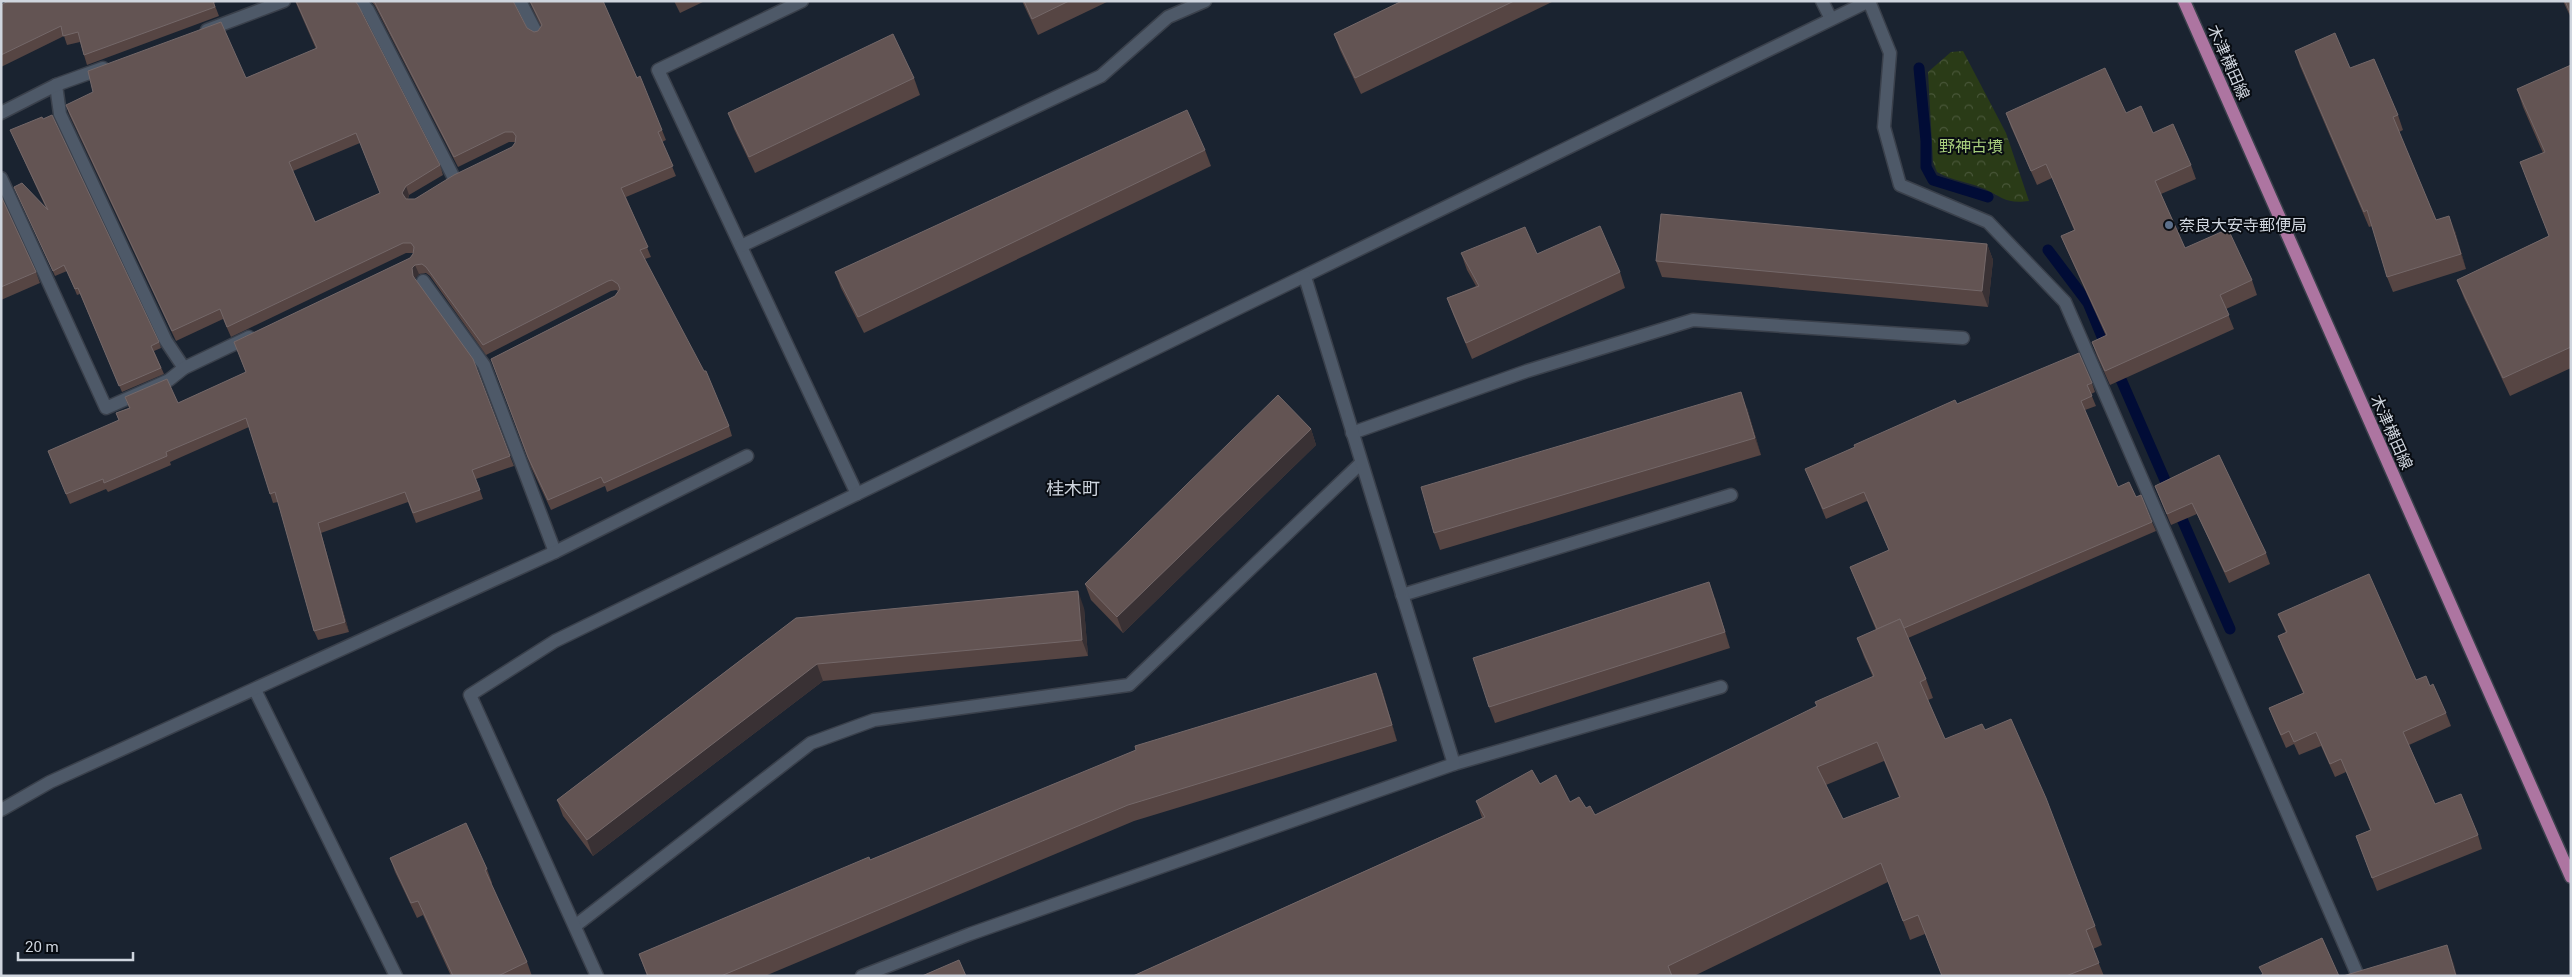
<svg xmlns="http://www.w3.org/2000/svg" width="2572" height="977" font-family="Roboto,'Noto Sans JP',sans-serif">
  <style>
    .forest { fill: url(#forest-crowns) }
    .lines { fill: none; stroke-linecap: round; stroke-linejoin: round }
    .stream { stroke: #010c36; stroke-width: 11 }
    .minor-casing { stroke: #3a404b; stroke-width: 15 }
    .major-casing { stroke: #3a404b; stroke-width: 15 }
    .minor { stroke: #4e5968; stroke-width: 12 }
    .major { stroke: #ad75a1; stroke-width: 12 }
    .wall { fill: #564543; fill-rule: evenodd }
    .shaded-wall { fill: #393134 }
    .building { fill: #635453; stroke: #746869; fill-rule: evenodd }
    .service-dot { fill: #5c6f8a; stroke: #080c12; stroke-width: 2 }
    .labels { text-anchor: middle; stroke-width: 4; stroke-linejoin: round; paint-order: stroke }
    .street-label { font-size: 16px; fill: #cfd5de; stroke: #080c12 }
    .park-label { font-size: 16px; fill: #a7ce7d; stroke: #080c12 }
    .poi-label { font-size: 16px; fill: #cfd5de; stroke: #080c12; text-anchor: start }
    .neighbourhood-label { font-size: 18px; fill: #cfd5de; stroke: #080c12 }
  </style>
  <defs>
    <pattern id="forest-crowns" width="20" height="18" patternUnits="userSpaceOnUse" patternTransform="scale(1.25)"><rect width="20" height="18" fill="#2a3b17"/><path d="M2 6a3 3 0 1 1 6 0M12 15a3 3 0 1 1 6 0" fill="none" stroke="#485638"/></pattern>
  </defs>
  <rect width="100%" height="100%" fill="#1a2330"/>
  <path class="forest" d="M1963,51L2006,133L2029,201C2007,204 2003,198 1985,189C1970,182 1952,181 1937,172L1933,162L1928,72L1951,52Z"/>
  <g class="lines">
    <g class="stream">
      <polyline points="1919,68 1926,141 1926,167 1933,180 1988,197"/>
      <polyline points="2048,250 2088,303 2108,351"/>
      <polyline points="2116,368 2230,629"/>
    </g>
    <g class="minor-casing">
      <g id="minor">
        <polyline points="360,1 368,10 454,178"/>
        <polyline points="520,1 537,34"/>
        <polyline points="802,1 658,70 857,494"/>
        <polyline points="1822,1 1831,19"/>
        <polyline points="207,30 284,1"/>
        <polyline points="56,85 60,114 166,341 184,368"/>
        <polyline points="1,113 56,85 103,68"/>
        <polyline points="1,178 106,408 169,380 184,368 249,337"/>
        <polyline points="741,246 1101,76 1168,17 1205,1"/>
        <polyline points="423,281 484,365 555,552"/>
        <polyline points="1352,433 1527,371 1693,320 1963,338"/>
        <polyline points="1402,595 1731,495"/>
        <polyline points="255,690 396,976"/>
        <polyline points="1454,764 1721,687"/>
        <polyline points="1,810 50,782 555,552 747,456"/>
        <polyline points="575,926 811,743 874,720 1129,685 1361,463"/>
        <polyline points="597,976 470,695 555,641 1869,1 1890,53 1884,127 1900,185 1988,222 2065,302 2358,976"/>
        <polyline points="862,976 970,934 1454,764 1305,277"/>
      </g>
    </g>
    <g class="major-casing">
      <polyline id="major" points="2184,1 2571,877"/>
    </g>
    <use href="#minor" class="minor"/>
    <use href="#major" class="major"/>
  </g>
  <g class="wall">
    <polygon points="8,1 218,1 214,3 219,16 87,65 80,42 67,45 64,36 1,67 1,5"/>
    <path d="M295,1H355L440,165L443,175L409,195L408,199H415L512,147L515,143L516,142H509L458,167L375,6L371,1H513L527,28L534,32L538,31L541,26L529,1H603L637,78L662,130L666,140L662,142L676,176L626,197L651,257L645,259L729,426L732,436L607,492L605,486L551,510L531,467L491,359L615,296L618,291L616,290L611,291L486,355L430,276L426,273L419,274L415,278L416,280L510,456L514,466L476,479L483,499L416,523L408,502L321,533L349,632L318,640L314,631L278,502L273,503L249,427L170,462L171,465L108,492L106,489L70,504L48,451L119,421L116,413L129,408L125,397L178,403L246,373L234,342L410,258L413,254L414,253H406L231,337L223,319L176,341L69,114L66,105L246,78L316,49ZM360,143L380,193L315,222L293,171Z"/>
    <polygon points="674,1 705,1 680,13"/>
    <polygon points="1022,1 1109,1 1038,35"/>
    <polygon points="1402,1 1554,1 1361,94 1340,50 1334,34"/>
    <polygon points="2563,1 2571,1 2571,18"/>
    <polygon points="2295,51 2350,68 2398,115 2403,130 2399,132 2436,220 2455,231 2466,269 2393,292 2387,277 2372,226 2369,227 2300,66"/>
    <polygon points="2571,65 2571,368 2510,396 2464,298 2457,280 2549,236 2520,162 2543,153 2523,107 2517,89"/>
    <polygon points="914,78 920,95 755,173 734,129 728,113"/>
    <polygon points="2006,113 2126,113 2153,133 2191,165 2196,179 2161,194 2185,248 2252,280 2257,295 2226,309 2234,329 2110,385 2097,356 2092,342 2106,336 2067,250 2061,236 2074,230 2052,178 2037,185 2011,127"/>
    <polygon points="10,130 159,342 161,348 154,351 164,374 122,392 80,294 77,295 67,271 55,276 17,193 14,187 46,208"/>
    <polygon points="1205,150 1211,166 864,333 841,288 835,272"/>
    <polygon points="1,196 36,272 40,283 1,300"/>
    <polygon points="1987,244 1993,260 1988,307 1662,277 1656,261"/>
    <polygon points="1461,253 1537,254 1620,272 1625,288 1472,359 1453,314 1447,298 1476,286 1467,270"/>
    <path d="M2092,383L2095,392L2091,394L2096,406L2085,410L2118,487L2136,497L2152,522L2156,531L1908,638L1926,679L1933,698L1928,700L1945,739L1985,730L2095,926L2102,945L2093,949L2104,976H1942L1925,934L1910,940L1888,882L1694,976H1133L1482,818L1476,801L1540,784L1570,802L1586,808L1595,815L1817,706L1873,677L1864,657L1857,638L1876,630L1850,567L1889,550L1867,501L1826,519L1805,469L1957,404ZM1884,761L1899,797L1843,819L1826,785Z"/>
    <polygon points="1747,408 1761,455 1440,550 1434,533"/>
    <polygon points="1311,429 1316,445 1123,633 1091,600 1085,584"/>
    <polygon points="2219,455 2266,553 2270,564 2229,583 2197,514 2171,525 2155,486"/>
    <polygon points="1715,598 1730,648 1495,723 1489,707"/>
    <polygon points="1084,608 1088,656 823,681 593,856 563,816 557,800 796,618"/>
    <polygon points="2278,614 2416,680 2430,686 2446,713 2451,726 2409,745 2435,804 2478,835 2482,849 2377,891 2356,836 2370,830 2346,772 2335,777 2321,746 2299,755 2294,744 2286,748 2274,721 2269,708 2303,693 2283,649 2278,636 2286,633"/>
    <polygon points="1376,673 1382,689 1397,741 1134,821 765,976 647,976 639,954 870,860"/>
    <polygon points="390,858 487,869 492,883 491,884 527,962 532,976 451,976 423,915 417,918 395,872"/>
  </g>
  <g class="shaded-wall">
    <polygon points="406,186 409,195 406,203 402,193"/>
    <polygon points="2449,216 2455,231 2466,269 2461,254"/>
    <polygon points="1987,244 1993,260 1988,307 1982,291"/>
    <polygon points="415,265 419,274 415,278 416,286 413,276 412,268"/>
    <polygon points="1741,392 1747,408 1761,455 1755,438"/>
    <polygon points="1311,429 1316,445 1123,633 1117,617"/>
    <polygon points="318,523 321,533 349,632 345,622"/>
    <polygon points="1709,582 1715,598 1730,648 1725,632"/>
    <polygon points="1078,591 1084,608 1088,656 1082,640"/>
    <polygon points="817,664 823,681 593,856 587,840"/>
    <polygon points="1376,673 1382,689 1397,741 1392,725"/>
    <polygon points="2447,945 2454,964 2457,976 2456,976"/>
  </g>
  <g class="building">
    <polygon points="8,1 213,1 215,7 84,55 78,32 63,36 61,26 1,55 1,5"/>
    <path d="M296,1H355L358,5L440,165L406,186L402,193L406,199H415L454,175L512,147L515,143L516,136L513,132H505L454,157L374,1H513L527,28L534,32L538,31L542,25L530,1H603L637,78L640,76L662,130L658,132L673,166L621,188L648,247L640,250L704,371H706L729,426L604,483L601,477L548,500L528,457L491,359L615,296L620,289L618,284L612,280L608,281L483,345L426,267L422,264L415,265L412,268L413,276L473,359L510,456L472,470L480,490L413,513L405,492L318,523L345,622L314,631L275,492L270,494L246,418L166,452L167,456L104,483L103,479L66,494L48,451L119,420L116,413L130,408L125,397L167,379L178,403L246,372L234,342L410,258L413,254L414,247L411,243H403L227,327L220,309L172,331L66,105L93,92L88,71L221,22L246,78L317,48ZM356,133L380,193L315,222L289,162Z"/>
    <polygon points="1024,1 1069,1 1032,19"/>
    <polygon points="1402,1 1514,1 1355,78 1334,34"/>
    <polygon points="2565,1 2571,1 2571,15"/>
    <polygon points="2335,33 2350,68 2374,59 2398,115 2393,117 2436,220 2449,216 2461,254 2387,277 2367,210 2364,212 2295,51"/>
    <polygon points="893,34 914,78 749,157 728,113"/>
    <polygon points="2571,65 2571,347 2503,378 2457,280 2549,236 2520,162 2545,152 2517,89"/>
    <polygon points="2105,68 2126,113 2141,106 2153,133 2173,124 2191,165 2155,181 2185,248 2228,229 2252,280 2220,295 2229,315 2105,371 2092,342 2107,335 2061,236 2075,230 2046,164 2031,171 2006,113"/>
    <polygon points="1187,110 1205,150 858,317 835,272"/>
    <polygon points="52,115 159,342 151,346 161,368 119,386 78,288 75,289 64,265 53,271 14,187 22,183 48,210 10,130 42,117 43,119"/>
    <polygon points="1,196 36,272 1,287"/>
    <polygon points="1661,214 1987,244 1982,291 1656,261"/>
    <polygon points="1600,226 1620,272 1466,343 1447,298 1479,286 1461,253 1525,227 1537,254"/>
    <polygon points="2079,353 2092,383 2087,385 2092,396 2081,401 2118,487 2129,482 2136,497 2141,495 2152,522 1904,628 1900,619 1877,629 1850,567 1889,550 1864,492 1823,509 1805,469 1855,447 1854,445 1955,400 1957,404"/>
    <polygon points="1741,392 1755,438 1434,533 1421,487"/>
    <polygon points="1278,395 1311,429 1117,617 1085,584"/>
    <polygon points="2219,455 2266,553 2225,572 2192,503 2167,514 2155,486"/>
    <polygon points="2369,574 2416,680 2426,676 2430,686 2433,684 2446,713 2403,732 2435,804 2461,794 2478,835 2372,878 2356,836 2371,830 2341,759 2330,764 2316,732 2294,742 2289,731 2281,735 2269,708 2304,693 2278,636 2287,632 2278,614"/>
    <polygon points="1709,582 1725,632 1489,707 1473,658"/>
    <polygon points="1078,591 1082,640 817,664 587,840 557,800 796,618"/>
    <path d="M1900,619L1926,679L1920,682L1945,739L1982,724L1985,730L2011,719L2046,798L2095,926L2086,930L2099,963L2066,976H1942L1918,915L1903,921L1881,863L1668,966L1672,976H1133L1485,817L1476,801L1532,770L1540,784L1556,775L1570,802L1579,797L1586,808L1590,806L1595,815L1817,706L1815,702L1874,676L1857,638ZM1877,742L1900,797L1843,819L1817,767Z"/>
    <polygon points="1376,673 1392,725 1128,805 721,976 648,976 639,954 869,857 870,860 1136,750 1135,746"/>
    <polygon points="466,823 487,869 485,870 527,962 498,976 453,976 418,901 411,903 390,858"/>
    <polygon points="2322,938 2339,976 2260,976 2263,974 2259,967"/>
    <polygon points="2447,945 2456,976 2343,976"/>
    <polygon points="959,960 966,976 922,976"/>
  </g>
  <circle class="service-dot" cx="2169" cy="225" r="5"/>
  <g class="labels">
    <g class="street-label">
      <text transform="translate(2229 62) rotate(66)" y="6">木津横田線</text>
      <text transform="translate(2392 432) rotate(66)" y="6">木津横田線</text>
    </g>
    <g class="park-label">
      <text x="1971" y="152">野神古墳</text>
    </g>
    <g class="poi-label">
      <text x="2179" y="231">奈良大安寺郵便局</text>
    </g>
    <g class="neighbourhood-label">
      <text x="1073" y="495">桂木町</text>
    </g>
  </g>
  <rect width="2572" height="977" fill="none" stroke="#cfd5de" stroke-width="5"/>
  <path d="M18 952v8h115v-8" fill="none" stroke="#cfd5de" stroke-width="2.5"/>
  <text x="25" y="952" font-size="15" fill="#cfd5de" stroke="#080c12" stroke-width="4" paint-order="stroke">20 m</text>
</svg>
